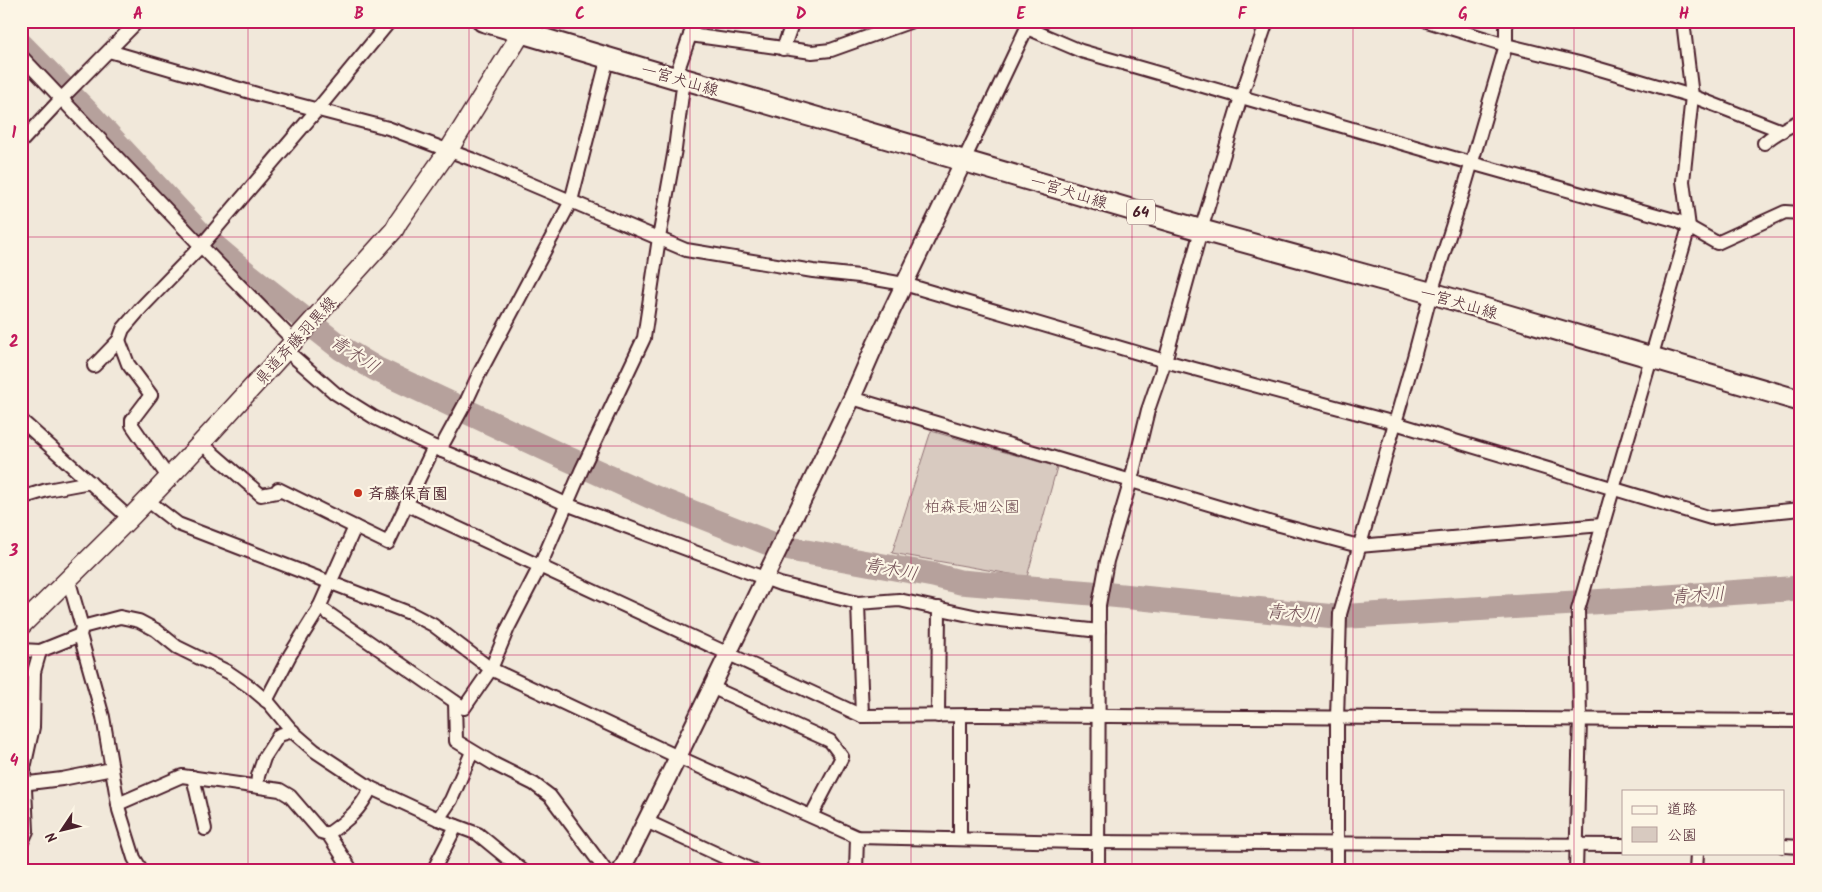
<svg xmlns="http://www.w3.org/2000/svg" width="1822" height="892" font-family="Kalam,'Klee One',sans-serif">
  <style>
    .green { fill: #d8cac0; stroke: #917476 }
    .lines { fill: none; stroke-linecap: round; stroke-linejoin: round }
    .river { stroke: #b6a19c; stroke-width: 25 }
    .minor-casing { stroke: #4a1f2b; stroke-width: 16 }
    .tertiary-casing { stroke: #4a1f2b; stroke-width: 20 }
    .secondary-casing { stroke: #4a1f2b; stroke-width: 21 }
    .primary-casing { stroke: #4a1f2b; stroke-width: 24 }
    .minor { stroke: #fcf5e5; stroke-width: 12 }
    .tertiary { stroke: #fcf5e5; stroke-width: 16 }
    .secondary { stroke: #fcf5e5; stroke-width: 18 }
    .primary { stroke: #fcf5e5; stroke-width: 20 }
    .grid { fill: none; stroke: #c2185b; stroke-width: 1; stroke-opacity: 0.55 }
    .poi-dot { fill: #c8321e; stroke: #fcf5e5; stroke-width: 2 }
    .labels { text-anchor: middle; stroke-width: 4.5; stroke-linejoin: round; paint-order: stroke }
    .shield { fill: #fcf5e5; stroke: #7f5f63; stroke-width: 1 }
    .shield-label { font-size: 15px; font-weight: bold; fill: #4a1f2b }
    .street-label { font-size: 16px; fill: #4a1f2b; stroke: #fcf5e5 }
    .poi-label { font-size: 16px; font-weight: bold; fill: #4a1f2b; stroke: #fcf5e5; text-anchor: start }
    .park-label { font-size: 16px; fill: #6e4a50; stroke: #fcf5e5 }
    .water-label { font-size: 18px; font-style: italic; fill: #704c53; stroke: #fcf5e5 }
    .neatline { fill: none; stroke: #c2185b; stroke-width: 2 }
    .grid-label { font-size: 16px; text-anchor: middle; font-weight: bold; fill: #c2185b }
  </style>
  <rect width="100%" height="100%" fill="#f1e8da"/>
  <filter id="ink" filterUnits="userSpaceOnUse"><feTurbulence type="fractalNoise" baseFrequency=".02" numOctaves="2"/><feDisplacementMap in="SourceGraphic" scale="10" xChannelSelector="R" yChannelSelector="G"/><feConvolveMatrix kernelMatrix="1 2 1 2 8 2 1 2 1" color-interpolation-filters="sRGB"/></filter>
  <g filter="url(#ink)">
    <polygon class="green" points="931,431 1057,467 1027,577 892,553"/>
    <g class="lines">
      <g class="river">
        <polyline points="21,45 87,112 202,236 247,274 341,348 376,369 553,452 650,496 769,543"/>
        <polyline points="790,549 933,575 960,582 1091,593 1335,617 1592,602 1801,588"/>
      </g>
      <g class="minor-casing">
        <g id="minor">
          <polyline points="1427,21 1506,45 1579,63 1692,96 1782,131"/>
          <polyline points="1027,28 1081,51 1471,163 1678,221 1717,243 1785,212 1801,213"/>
          <polyline points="690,35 812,52 831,50 912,21"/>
          <polyline points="783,49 793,21"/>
          <polyline points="109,51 257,94 388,128 474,160 686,250 813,271 859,276 904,284 1165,361 1395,423 1711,518 1801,509"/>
          <polyline points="21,56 201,246 294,341"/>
          <polyline points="675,78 695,21"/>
          <polyline points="21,142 61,99 138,21"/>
          <path d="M1764,143C1776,132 1787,128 1801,120"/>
          <polyline points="964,160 1030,21"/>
          <polyline points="119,340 128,364 151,395 132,420 132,425 168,477"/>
          <polyline points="286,350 335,393 375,418 434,447"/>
          <polyline points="94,366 119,340 123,329 141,308 201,246 317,110 390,21"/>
          <polyline points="852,398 1276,524 1359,546 1602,525"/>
          <polyline points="21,420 129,518"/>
          <polyline points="201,443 261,495 277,492 278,489 355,527"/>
          <polyline points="442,451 532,488 566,504 780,584 858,603 899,600 983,618 1099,631"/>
          <polyline points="21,498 47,490 90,482"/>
          <polyline points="147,500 178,524 412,614 433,625 491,669 678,757 857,837 1082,842 1623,845"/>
          <polyline points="406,504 862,716 980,715 1801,721"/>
          <polyline points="68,578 82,627 80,635 103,717 119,810 134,858 142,871"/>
          <polyline points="858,603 862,716"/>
          <polyline points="319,607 464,708 491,669 508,628 540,566 582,469 644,338 659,238 675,149 684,79"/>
          <polyline points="82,627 120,617 139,621 156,630 177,647 228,672 250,687 269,703 293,732 315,751 371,788 438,819 478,834 523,871"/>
          <polyline points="21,650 40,651 80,635"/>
          <polyline points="711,687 830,741 842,757 811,816"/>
          <polyline points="266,701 290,655 318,610 355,527 388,543 434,447 442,451 443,444 467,400 479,374 571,201 608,57"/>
          <polyline points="455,702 456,741 494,764 534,784 550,796 606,871"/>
          <polyline points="938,716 939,608"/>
          <polyline points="960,716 960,839"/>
          <polyline points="193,777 205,829"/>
          <polyline points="21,784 62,779 112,769"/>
          <polyline points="257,786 258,776 264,758 279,735 293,731"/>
          <polyline points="118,804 182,776 280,790 290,796 321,832 328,834 352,871"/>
          <polyline points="438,819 451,800 472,752"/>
          <polyline points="646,821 754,871"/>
          <path d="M328,834C349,819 359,811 371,788"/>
          <polyline points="21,844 27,831 24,768 33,727 34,672 40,651"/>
          <polyline points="1783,846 1801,847"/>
          <polyline points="433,871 456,826"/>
          <polyline points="856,871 857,837"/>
          <polyline points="1098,871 1099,605 1107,561 1131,480 1148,410 1165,361 1201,230 1241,97 1267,21"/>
          <polyline points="1337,871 1337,719 1340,614 1414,357 1431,293 1464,189 1506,45 1506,21"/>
          <polyline points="1576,871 1580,719 1578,610 1689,227 1683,181 1692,96 1683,21"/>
          <polyline points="1696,871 1697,853"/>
        </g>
      </g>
      <g class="tertiary-casing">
        <polyline id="tertiary" points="621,871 678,757 852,398 876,343 964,160"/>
      </g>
      <g class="secondary-casing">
        <path id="secondary" d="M21,626C57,590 93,555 129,519C220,426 306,327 394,230L399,221L448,151L529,21"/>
      </g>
      <g class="primary-casing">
        <polyline id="primary" points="483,21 675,78 684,79 1201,230 1431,293 1801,401"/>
      </g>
      <use href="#minor" class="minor"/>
      <use href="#tertiary" class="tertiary"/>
      <use href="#secondary" class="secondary"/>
      <use href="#primary" class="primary"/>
    </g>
  </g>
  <path class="grid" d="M248,21V871M469,21V871M690,21V871M911,21V871M1132,21V871M1353,21V871M1574,21V871M21,237H1801M21,446H1801M21,655H1801"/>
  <circle class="poi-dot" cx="358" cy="493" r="5"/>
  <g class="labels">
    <rect class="shield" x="1127" y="199.5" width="28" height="25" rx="4"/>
    <g class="shield-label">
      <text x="1141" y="217">64</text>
    </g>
    <g class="street-label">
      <text transform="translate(680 79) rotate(16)" y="6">一宮犬山線</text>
      <text transform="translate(1069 191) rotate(17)" y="6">一宮犬山線</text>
      <text transform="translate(1459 302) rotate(16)" y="6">一宮犬山線</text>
      <text transform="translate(295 340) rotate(-48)" y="6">県道斉藤羽黒線</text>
    </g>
    <g class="poi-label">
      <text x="368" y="499">斉藤保育園</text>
    </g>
    <g class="park-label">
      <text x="972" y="512">柏森長畑公園</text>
    </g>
    <g class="water-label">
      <text transform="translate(355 354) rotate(33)" y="6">青木川</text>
      <text transform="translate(891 569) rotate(11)" y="6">青木川</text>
      <text transform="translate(1698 595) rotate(-3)" y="6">青木川</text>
      <text transform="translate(1293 613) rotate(5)" y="6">青木川</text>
    </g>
  </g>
  <rect width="1822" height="892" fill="none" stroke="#fcf5e5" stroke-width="55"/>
  <rect x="1622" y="790" width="162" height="65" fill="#fcf5e5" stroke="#b59f9b"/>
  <rect x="1632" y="806" width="25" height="8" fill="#fcf5e5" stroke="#b59f9b"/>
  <text x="1667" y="814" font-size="15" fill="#4a1f2b">道路</text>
  <rect x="1632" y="827" width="25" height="15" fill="#d8cac0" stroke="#b59f9b"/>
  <text x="1667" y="840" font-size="15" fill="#4a1f2b">公園</text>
  <g transform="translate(62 830) rotate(235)" stroke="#fcf5e5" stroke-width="4" paint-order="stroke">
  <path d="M0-4L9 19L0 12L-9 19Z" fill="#4a1f2b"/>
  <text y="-8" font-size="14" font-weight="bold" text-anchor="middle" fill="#4a1f2b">N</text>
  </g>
  <rect x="28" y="28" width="1766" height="836" class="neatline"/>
  <g class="grid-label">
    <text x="138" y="19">A</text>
    <text x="359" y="19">B</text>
    <text x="580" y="19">C</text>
    <text x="801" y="19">D</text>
    <text x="1021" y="19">E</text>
    <text x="1242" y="19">F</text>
    <text x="1463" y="19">G</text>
    <text x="1684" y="19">H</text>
    <text x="14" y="138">1</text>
    <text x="14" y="347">2</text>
    <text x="14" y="556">3</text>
    <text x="14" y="766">4</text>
  </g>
</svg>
